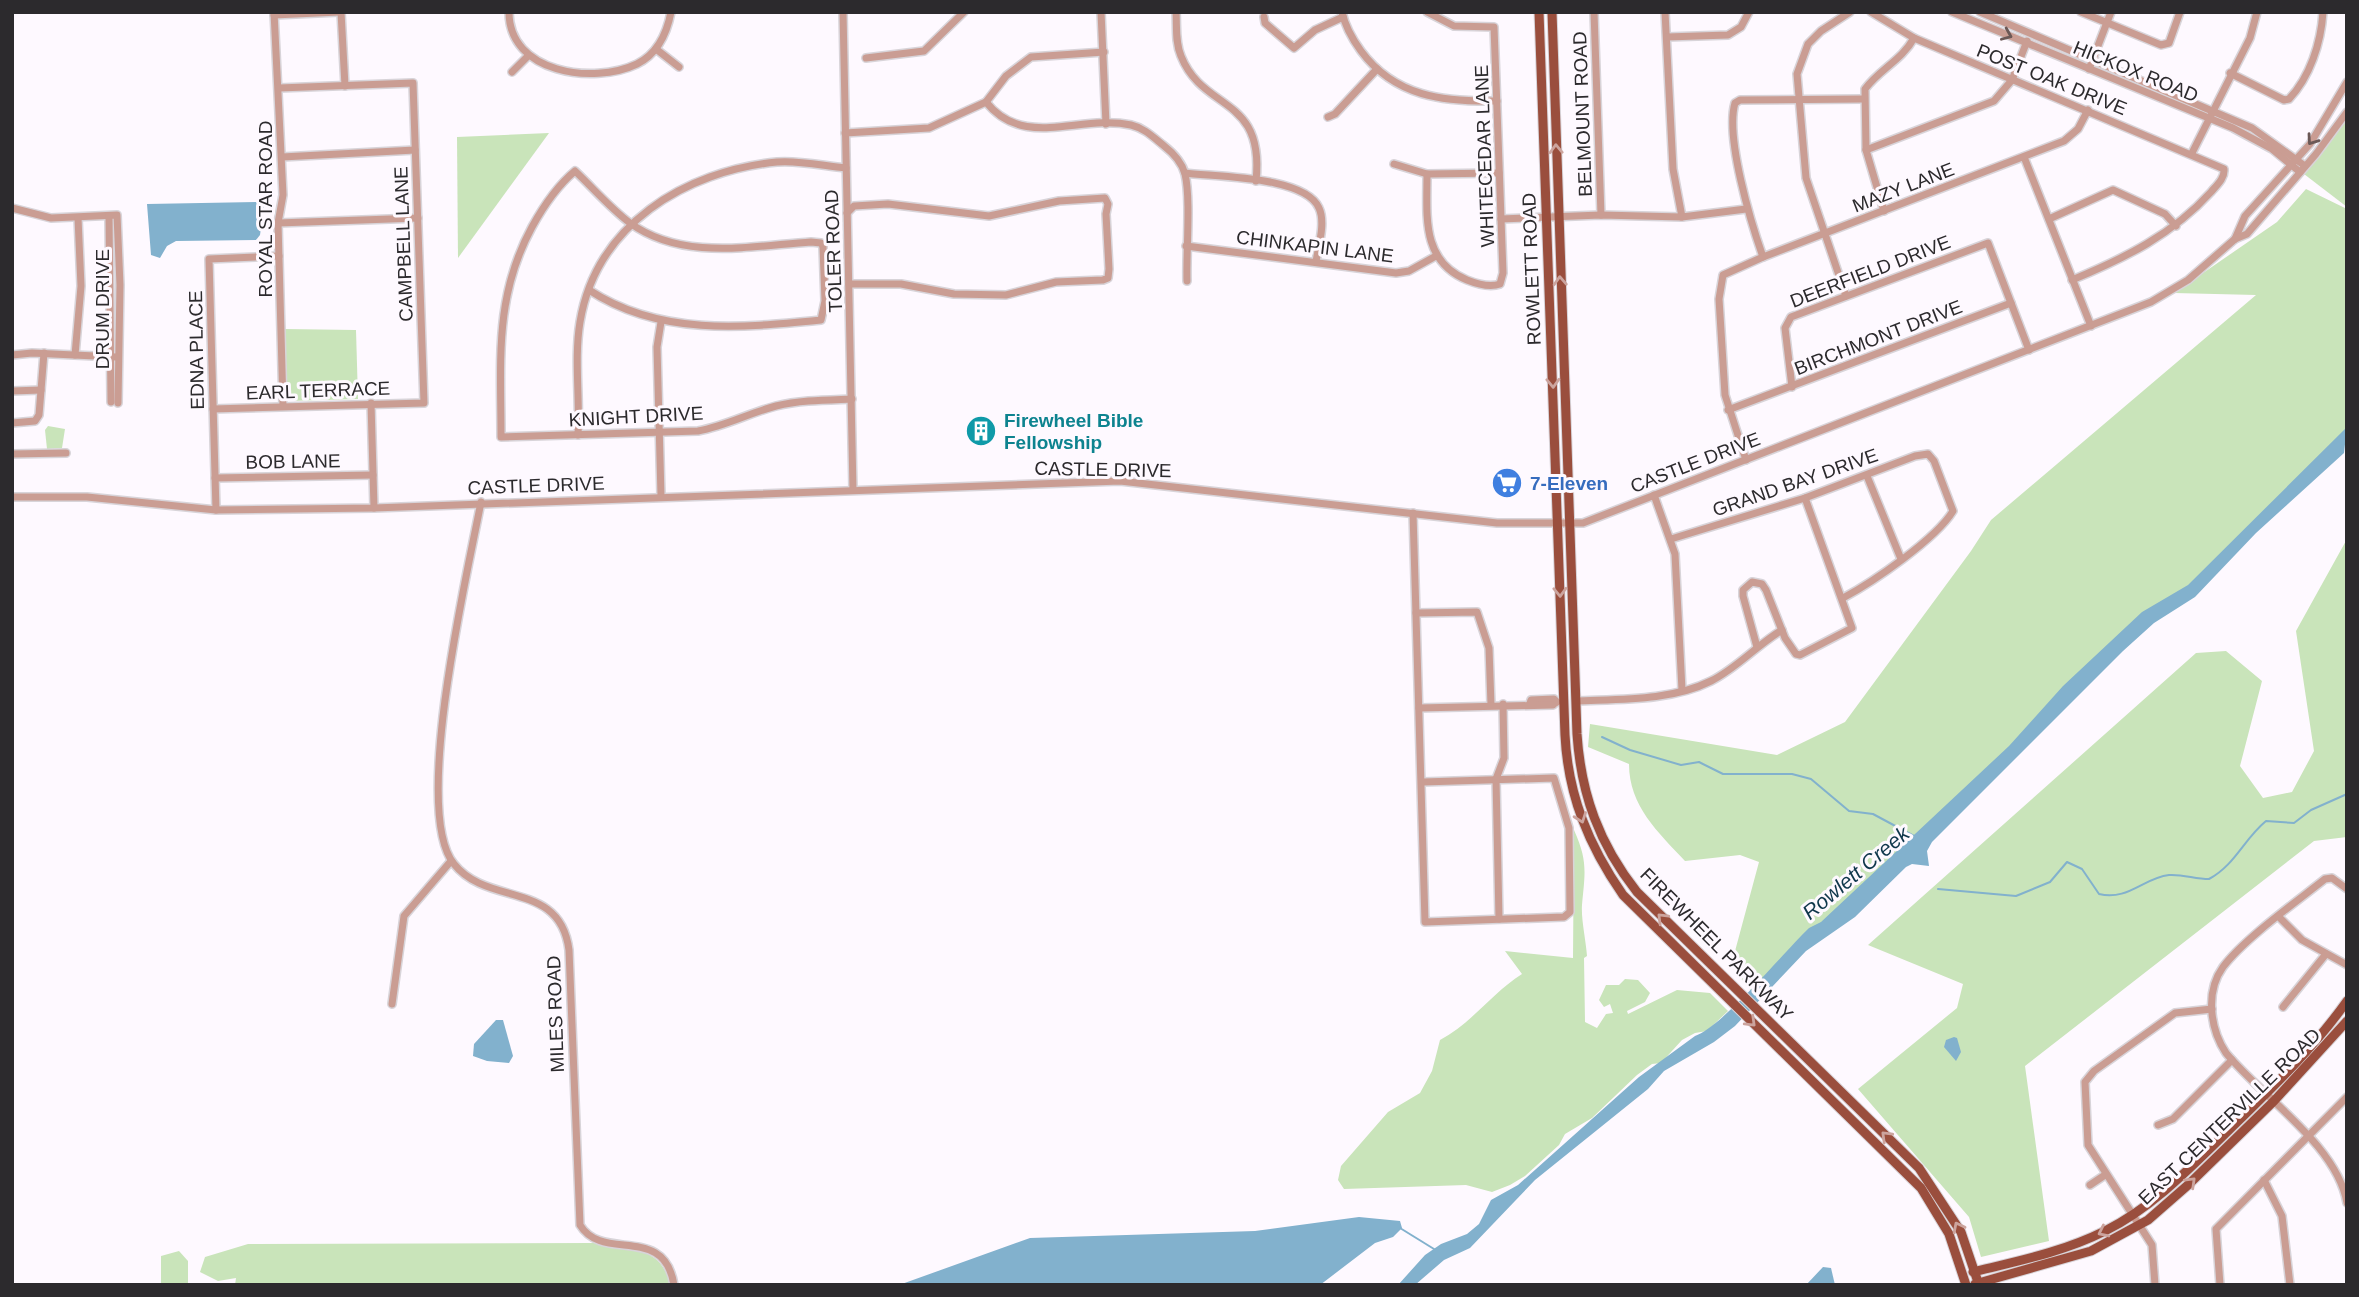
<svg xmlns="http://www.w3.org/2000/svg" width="2359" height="1297" font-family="Helvetica,sans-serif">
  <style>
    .green { fill: #c9e4ba }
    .water { fill: #82b1cd }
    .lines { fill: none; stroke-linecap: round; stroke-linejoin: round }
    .stream { stroke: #82b1cd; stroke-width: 2 }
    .minor-casing { stroke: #d8d4d9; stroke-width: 10 }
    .major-casing { stroke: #d8d4d9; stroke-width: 11 }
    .minor { stroke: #ca9d93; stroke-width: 7 }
    .major { stroke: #9a4e3d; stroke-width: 9 }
    .oneway { stroke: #6b5856 }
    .oneway2 { stroke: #cca49e }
    .labels { text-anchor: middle; stroke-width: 6; stroke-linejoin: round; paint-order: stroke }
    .street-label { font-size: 19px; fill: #2c2a2d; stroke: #fef9ff }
    .culture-label { font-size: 19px; font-weight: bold; fill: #0d838f; stroke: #fef9ff; text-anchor: start }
    .shop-label { font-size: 19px; font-weight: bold; fill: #366cbe; stroke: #fef9ff; text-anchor: start }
    .water-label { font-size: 21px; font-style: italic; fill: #0f374b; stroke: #fef9ff }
  </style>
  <rect width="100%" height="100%" fill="#fef9ff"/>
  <g class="green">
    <polygon points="2347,116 2347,207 2304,174"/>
    <polygon points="549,133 458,258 457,137"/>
    <path d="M2306,189L2347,209V436L2282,508L2141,625L2032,736L1752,992L1731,966L1759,862L1740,855L1685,861C1658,832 1629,806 1629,764L1588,747L1590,724L1777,755L1845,722L1971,551L1991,520L2256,295L2174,293L2277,222Z"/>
    <polygon points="284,329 356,330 358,399 288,401"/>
    <polygon points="48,426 65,429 62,448 47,449 45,430"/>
    <polygon points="2347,539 2347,837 2314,841 2025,1066 2049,1241 1981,1257 1969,1217 1858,1089 1957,1008 1963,984 1868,945 2196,653 2226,651 2262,681 2240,766 2263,798 2292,792 2314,751 2296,631"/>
    <path d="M1574,830C1588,861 1585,873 1582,905C1581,920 1586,940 1587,956L1584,958L1585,1022L1597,1028L1606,1014L1613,1013L1610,1004L1604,1007L1599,1000L1606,985H1619L1625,979L1638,980L1650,993L1645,1002L1627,1011L1628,1014L1677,990L1710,993L1728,1011L1707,1031L1695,1033L1682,1040L1661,1063L1652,1064L1637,1075L1592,1118L1565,1134L1559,1145L1525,1176L1510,1185L1492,1192L1466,1185L1344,1189L1338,1180L1341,1166L1388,1112L1420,1093L1432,1071L1440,1040C1472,1023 1492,993 1522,974L1505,951L1573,958Z"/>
    <path d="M594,1243C627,1249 662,1245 670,1285H235L236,1278L218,1281L200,1272L205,1257L248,1244Z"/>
    <polygon points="179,1251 188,1261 188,1285 161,1285 161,1256"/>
  </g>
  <g class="water">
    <polygon points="261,202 264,207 260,235 256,240 176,241 167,246 160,258 151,255 147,204"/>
    <path d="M2347,427L2344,453L2256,533L2195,597L2154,623L2123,651L1932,842L1927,851L1929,866L1912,864L1906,867L1855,917L1806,951L1735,1026L1714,1042L1664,1071L1648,1089L1535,1180L1470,1248L1444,1260L1415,1285H1398L1425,1255L1441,1244L1467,1234L1479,1224L1491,1200L1518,1185L1639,1077L1695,1036C1722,1027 1784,952 1809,928L1821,922L2009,746L2063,686L2142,612L2188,585Z"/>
    <polygon points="496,1020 503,1020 513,1056 509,1063 487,1061 473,1056 474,1044"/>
    <polygon points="1954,1037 1957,1038 1961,1052 1956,1061 1944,1047 1946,1040"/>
    <polygon points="1359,1217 1400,1221 1402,1228 1393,1237 1375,1243 1320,1285 899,1285 1030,1238 1255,1231"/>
    <polygon points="1823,1267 1831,1268 1835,1285 1806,1285"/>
  </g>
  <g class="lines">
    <g class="stream">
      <polyline points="1602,737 1630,750 1681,765 1699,762 1723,774 1792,774 1811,779 1849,811 1873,814 1914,836"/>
      <path d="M1938,889L2016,896L2050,882L2067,862L2082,869L2099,894C2128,901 2143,878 2169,875C2183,874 2195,879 2209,879C2235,865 2244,839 2266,821L2294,823L2311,810L2347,794"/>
      <polyline points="1400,1228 1434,1249"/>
    </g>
    <g class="minor-casing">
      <g id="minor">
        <polyline points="274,12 283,195 278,223 283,406"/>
        <polyline points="341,12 345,86"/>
        <path d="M509,12C509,73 593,85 637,64C657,54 667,33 671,12"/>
        <polyline points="843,12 853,490"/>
        <polyline points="1101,12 1106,124"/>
        <path d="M1176,12C1177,27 1175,42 1181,56C1203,112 1265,95 1256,181"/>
        <path d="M1342,12C1345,26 1353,40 1361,51C1395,97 1444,102 1497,101"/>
        <polyline points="1594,12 1601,215"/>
        <polyline points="1665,12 1673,169 1682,217"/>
        <path d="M1871,12L1914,38L2224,169C2225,178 2217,185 2211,192C2172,235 2125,258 2072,280"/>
        <polyline points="1952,12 2233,128 2272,149 2300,172"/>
        <polyline points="1980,12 2252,128 2305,166"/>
        <polyline points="2081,12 2161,45 2169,43 2180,12"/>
        <polyline points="274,15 339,12"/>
        <polyline points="1264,17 1265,23 1294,48 1315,30 1343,17"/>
        <polyline points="1667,37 1728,35 1741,27 1749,12"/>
        <polyline points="656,49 679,67"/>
        <polyline points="866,58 924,51 964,12"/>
        <polyline points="2089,69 2111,12"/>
        <polyline points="512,72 528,56"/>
        <path d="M2230,73L2284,100L2289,99C2310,77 2321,43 2323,12"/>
        <path d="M986,102C1024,150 1079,114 1131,125C1144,128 1153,137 1163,145C1172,152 1182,162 1185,174C1191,199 1186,253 1187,281"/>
        <polyline points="1328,117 1335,114 1377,69"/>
        <polyline points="845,133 929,128 986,102 1006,76 1031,57 1104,52"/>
        <polyline points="1866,150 1994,101 2012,80 2027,41"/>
        <polyline points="2192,153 2250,38 2257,12"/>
        <polyline points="282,157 415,150"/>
        <polyline points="2024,157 2091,326"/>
        <polyline points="1394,164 1427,174 1499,173"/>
        <path d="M1185,173C1216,177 1305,176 1319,208C1326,223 1318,247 1316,262"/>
        <path d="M1427,174C1427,216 1421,261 1467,280C1477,284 1489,288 1500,284L1503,273L1494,27L1454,26L1427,12"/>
        <polyline points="12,208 51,218 117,215 120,285 118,403"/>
        <path d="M1884,211L1866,150L1865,89C1880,69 1902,60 1914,38"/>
        <polyline points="847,213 854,206 888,204 989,216 1059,201 1105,198 1108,204 1106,214 1109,269 1108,278 1103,280 1056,282 1006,295 954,294 901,284 849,284"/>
        <polyline points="109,216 111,402"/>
        <polyline points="1501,219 1601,215 1682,217 1746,209"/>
        <polyline points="2049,219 2113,190 2165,214 2176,226"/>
        <polyline points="278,223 418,218"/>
        <polyline points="2235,239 2245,216 2310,144 2347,82"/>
        <polyline points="1186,246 1396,273 1409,271 1436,256"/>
        <path d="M1763,257C1751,223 1725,137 1735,103L1740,100L1863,99"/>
        <path d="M589,290C659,336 741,328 821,320L825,301L823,247L821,243L811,242C751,246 682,261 630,223C611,209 593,188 575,171C557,186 543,207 532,227C494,297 501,361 501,437L698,431C726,426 749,413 776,406C801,400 827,400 852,399"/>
        <polyline points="1846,296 1806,178 1797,74 1808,44 1821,31 1850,12"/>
        <polyline points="661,322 657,347 661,496"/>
        <polyline points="12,355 32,353 116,357"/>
        <polyline points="75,355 81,286 78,218"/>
        <polyline points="1792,387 1785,328 1791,317 1988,243 2029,350"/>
        <polyline points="12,391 41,390"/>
        <polyline points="371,403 374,508"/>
        <polyline points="213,409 424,403 413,83 279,88"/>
        <polyline points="1728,410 2011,303"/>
        <polyline points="12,423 35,421 39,415 44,353"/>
        <path d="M578,435C580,398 574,358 580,322C596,225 685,171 777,162C799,160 824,166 846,168"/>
        <polyline points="12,454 66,453"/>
        <polyline points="1746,460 1725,395 1719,299 1723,275 1763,257 2064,141 2078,129 2088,110"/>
        <polyline points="1867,476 1901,559"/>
        <polyline points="215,478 373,475"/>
        <polyline points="1654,495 1675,554 1682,690"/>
        <polyline points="12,497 87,497 216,510 374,508 1120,481 1497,523 1583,523 2151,302 2188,280 2235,239 2247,234 2316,154 2347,112"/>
        <path d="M481,502C468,571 411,811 454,864C488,907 560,880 569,950L580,1225C603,1263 664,1223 674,1285"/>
        <polyline points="216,510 209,259 279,256"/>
        <polyline points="1413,513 1425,922 1564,917 1570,912 1569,828 1554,778 1423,782"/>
        <path d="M1671,539L1805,498L1915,456L1928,454L1934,461L1953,511C1936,539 1873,582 1843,598"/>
        <polyline points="1416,613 1477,612 1489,648 1491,705"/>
        <polyline points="1757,647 1743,596 1743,590 1752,582 1762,584 1766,590 1785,638 1796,654 1800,655 1852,628 1805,498"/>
        <path d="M1576,701C1620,699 1671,701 1711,681C1737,668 1757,645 1782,630"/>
        <polyline points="1530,703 1531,700 1554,699 1557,702"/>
        <polyline points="1419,708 1553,705 1556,702"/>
        <path d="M2347,889L2332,878L2325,879C2296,902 2244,939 2223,967C2205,992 2210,1029 2226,1053C2262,1097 2337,1145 2347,1203"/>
        <polyline points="2279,917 2302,940 2347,965"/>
        <polyline points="1499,919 1496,779 1504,758 1503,704"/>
        <polyline points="392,1004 404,916 451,861"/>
        <polyline points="2283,1007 2326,954"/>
        <polyline points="2158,1125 2173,1119 2232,1060"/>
        <polyline points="2264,1180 2282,1216 2290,1285"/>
        <polyline points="2090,1185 2105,1175"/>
        <polyline points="2155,1285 2152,1245 2088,1145 2085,1082 2094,1071 2175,1013 2212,1009"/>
        <polyline points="2220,1285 2216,1229 2347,1097"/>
      </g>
    </g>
    <g class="major-casing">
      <g id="major">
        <path d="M1539,12L1565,735C1568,796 1589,846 1623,895L1921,1188L1949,1234L1966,1285"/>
        <path d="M1552,12L1577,734C1581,794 1599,844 1637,892L1919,1168L1961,1232L1979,1285"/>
        <path d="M1973,1272C2018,1261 2063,1252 2105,1231C2153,1207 2190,1168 2228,1131C2270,1090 2313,1049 2347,1001"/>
        <polyline points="1975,1284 2091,1251 2148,1220 2188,1185 2274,1101 2347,1021"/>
      </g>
    </g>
    <use href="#minor" class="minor"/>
    <use href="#major" class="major"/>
  </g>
  <defs><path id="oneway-chevron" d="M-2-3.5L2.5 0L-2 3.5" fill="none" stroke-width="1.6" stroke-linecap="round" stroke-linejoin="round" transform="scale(1.75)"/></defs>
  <g class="oneway">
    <use href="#oneway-chevron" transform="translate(2007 35) rotate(23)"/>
    <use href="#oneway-chevron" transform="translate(2312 140) rotate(125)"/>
  </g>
  <g class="oneway2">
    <use href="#oneway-chevron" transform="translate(1556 149) rotate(-92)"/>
    <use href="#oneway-chevron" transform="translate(1560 281) rotate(-93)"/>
    <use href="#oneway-chevron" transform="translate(1553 383) rotate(88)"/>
    <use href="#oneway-chevron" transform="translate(1560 592) rotate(88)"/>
    <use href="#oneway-chevron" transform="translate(1581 818) rotate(70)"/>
    <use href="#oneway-chevron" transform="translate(1662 918) rotate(-135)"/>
    <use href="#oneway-chevron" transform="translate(1751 1022) rotate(44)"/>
    <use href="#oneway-chevron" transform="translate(1886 1136) rotate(-136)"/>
    <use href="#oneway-chevron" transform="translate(2191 1182) rotate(-44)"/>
    <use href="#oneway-chevron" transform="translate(1958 1227) rotate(-117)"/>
    <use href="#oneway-chevron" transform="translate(2103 1232) rotate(154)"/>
  </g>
  <defs>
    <g id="building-disc" transform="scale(1.575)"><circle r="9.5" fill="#0f9aa8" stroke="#fef9ff"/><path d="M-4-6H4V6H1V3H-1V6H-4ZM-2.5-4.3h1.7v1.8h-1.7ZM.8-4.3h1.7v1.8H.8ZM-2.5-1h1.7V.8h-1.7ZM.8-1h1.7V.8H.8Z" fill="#fff"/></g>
    <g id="supermarket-disc" transform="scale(1.575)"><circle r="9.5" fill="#3f7fe0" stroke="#fef9ff"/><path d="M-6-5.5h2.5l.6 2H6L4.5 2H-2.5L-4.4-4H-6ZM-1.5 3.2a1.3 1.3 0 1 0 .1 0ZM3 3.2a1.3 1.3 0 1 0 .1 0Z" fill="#fff"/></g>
  </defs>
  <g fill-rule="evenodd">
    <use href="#building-disc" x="981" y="431"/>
    <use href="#supermarket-disc" x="1507" y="483"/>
  </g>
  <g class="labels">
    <g class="street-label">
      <text transform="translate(2136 71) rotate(22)" y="7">HICKOX ROAD</text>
      <text transform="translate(2052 79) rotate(22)" y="7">POST OAK DRIVE</text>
      <text transform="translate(1582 114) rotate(-92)" y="7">BELMOUNT ROAD</text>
      <text transform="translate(1484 156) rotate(-92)" y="7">WHITECEDAR LANE</text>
      <text transform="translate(1903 187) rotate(-21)" y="7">MAZY LANE</text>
      <text transform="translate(265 209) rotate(-90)" y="7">ROYAL STAR ROAD</text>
      <text transform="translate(403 244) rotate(-92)" y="7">CAMPBELL LANE</text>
      <text transform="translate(1315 246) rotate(7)" y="7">CHINKAPIN LANE</text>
      <text transform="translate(833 251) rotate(-92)" y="7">TOLER ROAD</text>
      <text transform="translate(1531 269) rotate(-92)" y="7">ROWLETT ROAD</text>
      <text transform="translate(1870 271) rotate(-21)" y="7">DEERFIELD DRIVE</text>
      <text transform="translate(102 309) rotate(-90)" y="7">DRUM DRIVE</text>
      <text transform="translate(1878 337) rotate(-21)" y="7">BIRCHMONT DRIVE</text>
      <text transform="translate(196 350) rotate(-91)" y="7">EDNA PLACE</text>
      <text transform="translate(318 390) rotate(-2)" y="7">EARL TERRACE</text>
      <text transform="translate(636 416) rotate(-3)" y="7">KNIGHT DRIVE</text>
      <text transform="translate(293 461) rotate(-1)" y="7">BOB LANE</text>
      <text transform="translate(1695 462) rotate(-21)" y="7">CASTLE DRIVE</text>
      <text transform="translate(1103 469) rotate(1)" y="7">CASTLE DRIVE</text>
      <text transform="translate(1795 482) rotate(-19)" y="7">GRAND BAY DRIVE</text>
      <text transform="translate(536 485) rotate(-2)" y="7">CASTLE DRIVE</text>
      <text transform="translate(1717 944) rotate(45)" y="7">FIREWHEEL PARKWAY</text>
      <text transform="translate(555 1014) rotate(-92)" y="7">MILES ROAD</text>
      <text transform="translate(2229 1116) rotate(-44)" y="7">EAST CENTERVILLE ROAD</text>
    </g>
    <g class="culture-label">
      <text x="1004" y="427">Firewheel Bible<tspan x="1004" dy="22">Fellowship</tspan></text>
    </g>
    <g class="shop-label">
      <text x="1530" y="490">7-Eleven</text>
    </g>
    <g class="water-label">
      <text transform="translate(1856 873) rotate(-40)" y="7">Rowlett Creek</text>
    </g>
  </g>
  <rect width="2359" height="1297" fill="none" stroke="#2c2a2d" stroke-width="28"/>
</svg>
